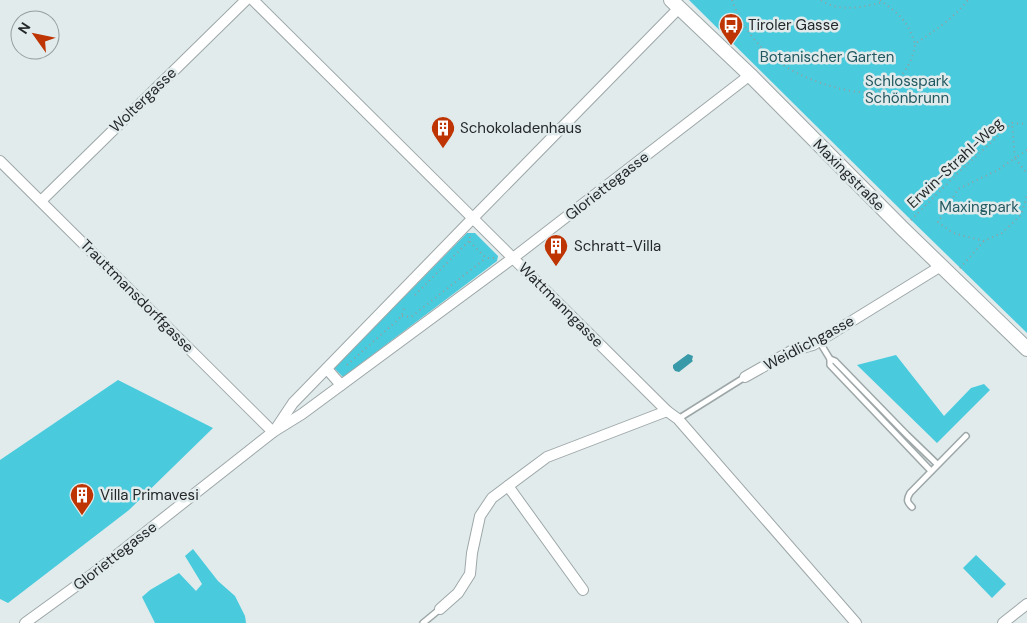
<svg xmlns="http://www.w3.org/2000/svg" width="1027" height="623" font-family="'DM Sans',sans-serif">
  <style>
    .green { fill: #49cbdd }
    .water { fill: #389aa8 }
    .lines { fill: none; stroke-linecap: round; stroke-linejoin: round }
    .lane-casing { stroke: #9ea7a8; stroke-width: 8 }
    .street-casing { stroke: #9ea7a8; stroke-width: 12 }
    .secondary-casing { stroke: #9ea7a8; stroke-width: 16 }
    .path { stroke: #979e9f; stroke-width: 2; stroke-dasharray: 1 4; stroke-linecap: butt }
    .lane { stroke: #fff; stroke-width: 5 }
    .street { stroke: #fff; stroke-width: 10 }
    .secondary { stroke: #fff; stroke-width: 14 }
    .labels { text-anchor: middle; stroke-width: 5; stroke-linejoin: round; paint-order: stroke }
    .poi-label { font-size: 15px; fill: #252829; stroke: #e1ebec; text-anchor: start }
    .park-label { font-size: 15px; fill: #235961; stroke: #e1ebec }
    .street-label { font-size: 15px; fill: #252829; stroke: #e1ebec }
  </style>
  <rect width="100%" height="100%" fill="#e1ebec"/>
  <g class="green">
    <polygon points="689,0 1027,0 1027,333 906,215"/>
    <polygon points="467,233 475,233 498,256 497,261 343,377 334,368"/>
    <polygon points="896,355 944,416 971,388 984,384 990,390 937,443 857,365"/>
    <polygon points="118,380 213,428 129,510 8,603 0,599 0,460"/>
    <polygon points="193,549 218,581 235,596 245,616 246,623 155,623 142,597 150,590 179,573 196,591 202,584 185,556"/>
    <polygon points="976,555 1006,584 992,598 963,568"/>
  </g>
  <polygon class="water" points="688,354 693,356 692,360 693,361 679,372 675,371 673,368 673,365"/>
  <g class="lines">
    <g class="lane-casing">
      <g id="lane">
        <polyline points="819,341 830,359 830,365 831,366 931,471"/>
        <polyline points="830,359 835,361 907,435 937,464"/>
        <polyline points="678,419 745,377"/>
        <path d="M912,507C907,502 906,500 910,493L966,436"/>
        <polyline points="423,623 440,609"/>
      </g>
    </g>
    <g class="street-casing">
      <g id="street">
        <polyline points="253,0 667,411 678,419 856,623"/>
        <polyline points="0,161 273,432"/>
        <polyline points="41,201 246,0"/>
        <polyline points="327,369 341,385"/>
        <polyline points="745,377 791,351 813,345 941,266"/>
        <polyline points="277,427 293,403 473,218 679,8"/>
        <polyline points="508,486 583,590"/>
        <polyline points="440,609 458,593 470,574 472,553 480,516 492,498 547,457 667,411"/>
        <polyline points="25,623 94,573 273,432 302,414 513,258 750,75"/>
        <polyline points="1003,623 1027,604"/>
      </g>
    </g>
    <g class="secondary-casing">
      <polyline id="secondary" points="671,0 750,75 903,229 1027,349"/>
    </g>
    <g class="path">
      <path d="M732,0C741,25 758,48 780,63C793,72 809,79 824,84C853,93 883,101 904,72C910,63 914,55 915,44C935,30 953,19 968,0"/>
      <path d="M821,0C840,13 863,7 883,2"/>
      <path d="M880,0C899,14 908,21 915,44"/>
      <polyline points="1027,150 1015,158 1027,174"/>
      <polyline points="911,220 959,172 1012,123 1027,124"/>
      <polyline points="470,237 469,241 486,258 494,258"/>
      <polyline points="984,241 953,233 938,222 958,189 998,170 1015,158 1012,123"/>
      <polyline points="960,268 984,241 1002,233 1021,215 1027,196"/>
      <polyline points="415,295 469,241"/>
      <polyline points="402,316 411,317 486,258"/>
      <polyline points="347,365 401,317 405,305"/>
    </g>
    <use href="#lane" class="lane"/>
    <use href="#street" class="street"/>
    <use href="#secondary" class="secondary"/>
  </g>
  <defs>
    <g id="bus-pin" transform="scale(1.25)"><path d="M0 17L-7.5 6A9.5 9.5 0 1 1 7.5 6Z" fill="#be3503" stroke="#e1ebec"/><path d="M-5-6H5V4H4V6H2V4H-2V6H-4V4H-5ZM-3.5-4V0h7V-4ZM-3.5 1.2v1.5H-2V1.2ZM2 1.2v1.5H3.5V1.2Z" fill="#fff"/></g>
    <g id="building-pin" transform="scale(1.25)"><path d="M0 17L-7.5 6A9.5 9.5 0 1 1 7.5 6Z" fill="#be3503" stroke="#e1ebec"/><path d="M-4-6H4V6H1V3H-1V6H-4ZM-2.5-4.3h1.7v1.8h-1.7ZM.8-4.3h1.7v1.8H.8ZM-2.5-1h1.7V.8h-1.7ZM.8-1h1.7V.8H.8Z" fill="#fff"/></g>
  </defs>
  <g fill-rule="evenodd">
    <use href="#bus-pin" x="731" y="25"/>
    <use href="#building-pin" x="443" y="128"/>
    <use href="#building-pin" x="556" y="246"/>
    <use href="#building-pin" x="82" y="495"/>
  </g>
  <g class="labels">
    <g class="poi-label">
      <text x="748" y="30">Tiroler Gasse</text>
      <text x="460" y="133">Schokoladenhaus</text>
      <text x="574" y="251">Schratt-Villa</text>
      <text x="100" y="500">Villa Primavesi</text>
    </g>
    <g class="park-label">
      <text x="827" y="62">Botanischer Garten</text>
      <text x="907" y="86">Schlosspark<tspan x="907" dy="17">Schönbrunn</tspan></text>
      <text x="979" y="212">Maxingpark</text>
    </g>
    <g class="street-label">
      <text transform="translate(143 100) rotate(-44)" y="5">Woltergasse</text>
      <text transform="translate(955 163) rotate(-43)" y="5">Erwin-Strahl-Weg</text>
      <text transform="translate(849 175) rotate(45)" y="5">Maxingstraße</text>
      <text transform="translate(607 186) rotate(-38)" y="5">Gloriettegasse</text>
      <text transform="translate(137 296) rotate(45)" y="5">Trauttmansdorffgasse</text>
      <text transform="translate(561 305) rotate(45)" y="5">Wattmanngasse</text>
      <text transform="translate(809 343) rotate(-28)" y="5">Weidlichgasse</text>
      <text transform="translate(115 556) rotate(-38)" y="5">Gloriettegasse</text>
    </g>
  </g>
  <g transform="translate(35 35) rotate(303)"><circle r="24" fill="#e1ebec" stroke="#969d9e"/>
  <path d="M0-4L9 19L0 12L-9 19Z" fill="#be3503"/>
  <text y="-8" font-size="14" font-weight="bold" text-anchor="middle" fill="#252829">N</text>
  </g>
</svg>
